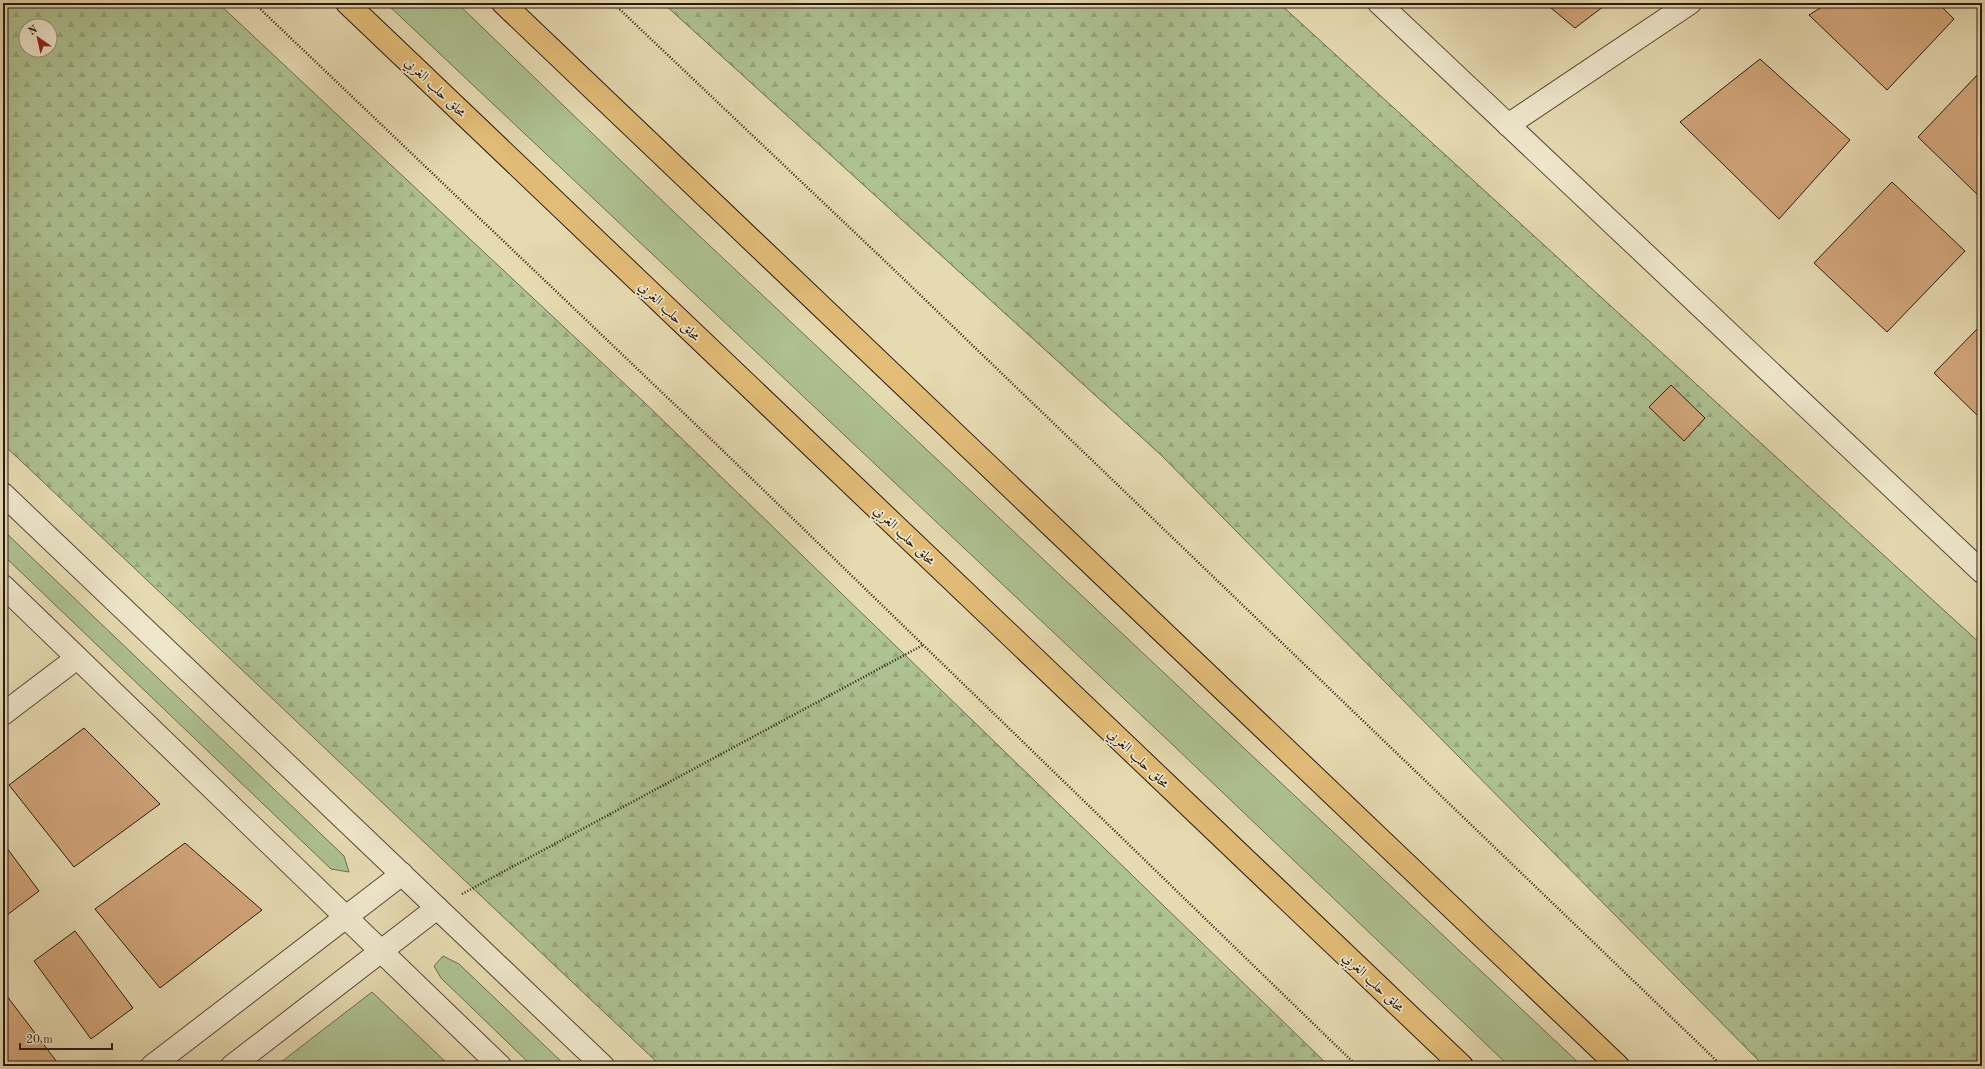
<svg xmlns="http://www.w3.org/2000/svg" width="1985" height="1069" font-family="'Old Standard TT',Amiri,serif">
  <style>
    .grass { fill: #aec191; stroke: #6c6d50 }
    .forest { fill: url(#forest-firs); stroke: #6c6d50; fill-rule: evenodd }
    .building { fill: #d3a77c; stroke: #2a190f }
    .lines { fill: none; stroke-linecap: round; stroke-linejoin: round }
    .minor-casing { stroke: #594938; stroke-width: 24 }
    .highway-casing { stroke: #2a190f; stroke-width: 24 }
    .path { stroke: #2a190f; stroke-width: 2.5; stroke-dasharray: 1 2; stroke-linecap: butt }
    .minor { stroke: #efe7cc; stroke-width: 22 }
    .highway { stroke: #e3bd78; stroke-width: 22 }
    .labels { text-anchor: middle; stroke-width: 3.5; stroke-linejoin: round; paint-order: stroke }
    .street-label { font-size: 14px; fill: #2a190f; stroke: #efe7cc }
  </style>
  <defs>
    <pattern id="forest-firs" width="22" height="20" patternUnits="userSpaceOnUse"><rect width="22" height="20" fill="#aec191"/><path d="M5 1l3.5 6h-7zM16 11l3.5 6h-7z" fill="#96a57c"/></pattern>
  </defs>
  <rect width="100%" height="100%" fill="#e6dab1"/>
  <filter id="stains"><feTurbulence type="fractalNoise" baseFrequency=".005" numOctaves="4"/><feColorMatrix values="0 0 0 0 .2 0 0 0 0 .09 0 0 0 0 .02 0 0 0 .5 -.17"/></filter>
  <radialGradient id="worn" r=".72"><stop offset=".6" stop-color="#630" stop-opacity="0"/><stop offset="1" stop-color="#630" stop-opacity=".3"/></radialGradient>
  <g class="grass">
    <polygon points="386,3 457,3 674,212 1582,1066 1509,1066 1174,746"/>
    <polygon points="3,530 344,856 349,872 331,869 3,555"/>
    <polygon points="443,956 459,964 566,1066 532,1066 441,978 434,966"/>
    <polygon points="372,992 450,1066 276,1066"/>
  </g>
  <g class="forest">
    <path d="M3,3H218L644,402L1329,1066H661L3,444ZM26,26H50V50H26Z"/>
    <polygon points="663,3 1279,3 1982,645 1982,1066 1764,1066 1161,455"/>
  </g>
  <g class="building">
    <polygon points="1545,3 1608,3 1575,28"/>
    <polygon points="1828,3 1938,3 1954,19 1887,90 1809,15"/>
    <polygon points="1760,59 1850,140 1779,219 1680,122"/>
    <polygon points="1982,70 1982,199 1918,137"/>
    <polygon points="1892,182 1965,251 1887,332 1814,263"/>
    <polygon points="1982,324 1982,420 1934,373"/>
    <polygon points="1671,385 1705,418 1684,441 1649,407"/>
    <polygon points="84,728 160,804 74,867 9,785"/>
    <polygon points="3,843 39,891 3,918"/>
    <polygon points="185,843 262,910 160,988 95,909"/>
    <polygon points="75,931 133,1008 91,1039 34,961"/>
    <polygon points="3,991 57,1062 52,1066 3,1066"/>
  </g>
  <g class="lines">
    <g class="minor-casing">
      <g id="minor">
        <polyline points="1379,3 1982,572"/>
        <polyline points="1508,125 1690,3"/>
        <polyline points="3,494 603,1066"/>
        <polyline points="3,586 500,1066"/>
        <polyline points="3,714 77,658"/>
        <polyline points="152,1066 402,874"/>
        <polyline points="232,1066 437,908"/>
      </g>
    </g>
    <g class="highway-casing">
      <g id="highway">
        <polyline points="347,3 1462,1066"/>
        <polyline points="503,3 1618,1066"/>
      </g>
    </g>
    <g class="path">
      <polyline points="254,3 715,443 1357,1066"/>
      <polyline points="613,3 888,264 1722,1066"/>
      <polyline points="462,894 923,645"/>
    </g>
    <use href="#minor" class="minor"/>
    <use href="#highway" class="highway"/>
  </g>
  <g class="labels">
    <g class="street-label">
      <text transform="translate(436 87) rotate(44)" y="5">محلق حلب الغربي</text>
      <text transform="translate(670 311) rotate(44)" y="5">محلق حلب الغربي</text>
      <text transform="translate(905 535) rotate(44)" y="5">محلق حلب الغربي</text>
      <text transform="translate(1139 758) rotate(44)" y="5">محلق حلب الغربي</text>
      <text transform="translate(1374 982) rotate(44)" y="5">محلق حلب الغربي</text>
    </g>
  </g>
  <rect width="1985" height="1069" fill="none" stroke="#e6dab1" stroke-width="16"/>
  <rect x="4" y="4" width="1977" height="1061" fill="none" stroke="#2a190f" stroke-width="2"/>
  <rect x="8" y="8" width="1969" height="1053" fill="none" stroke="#2a190f"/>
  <g transform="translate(38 38) rotate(326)"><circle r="19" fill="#efe7cc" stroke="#a09580"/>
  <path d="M0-3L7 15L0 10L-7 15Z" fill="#8f2418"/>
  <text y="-6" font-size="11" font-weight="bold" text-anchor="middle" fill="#2a190f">N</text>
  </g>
  <path d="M20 1043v6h92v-6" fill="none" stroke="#2a190f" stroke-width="2"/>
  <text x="26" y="1043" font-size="12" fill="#2a190f" stroke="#efe7cc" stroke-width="3" paint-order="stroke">20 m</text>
  <rect width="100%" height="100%" filter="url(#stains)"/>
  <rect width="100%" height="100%" fill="url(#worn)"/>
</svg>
